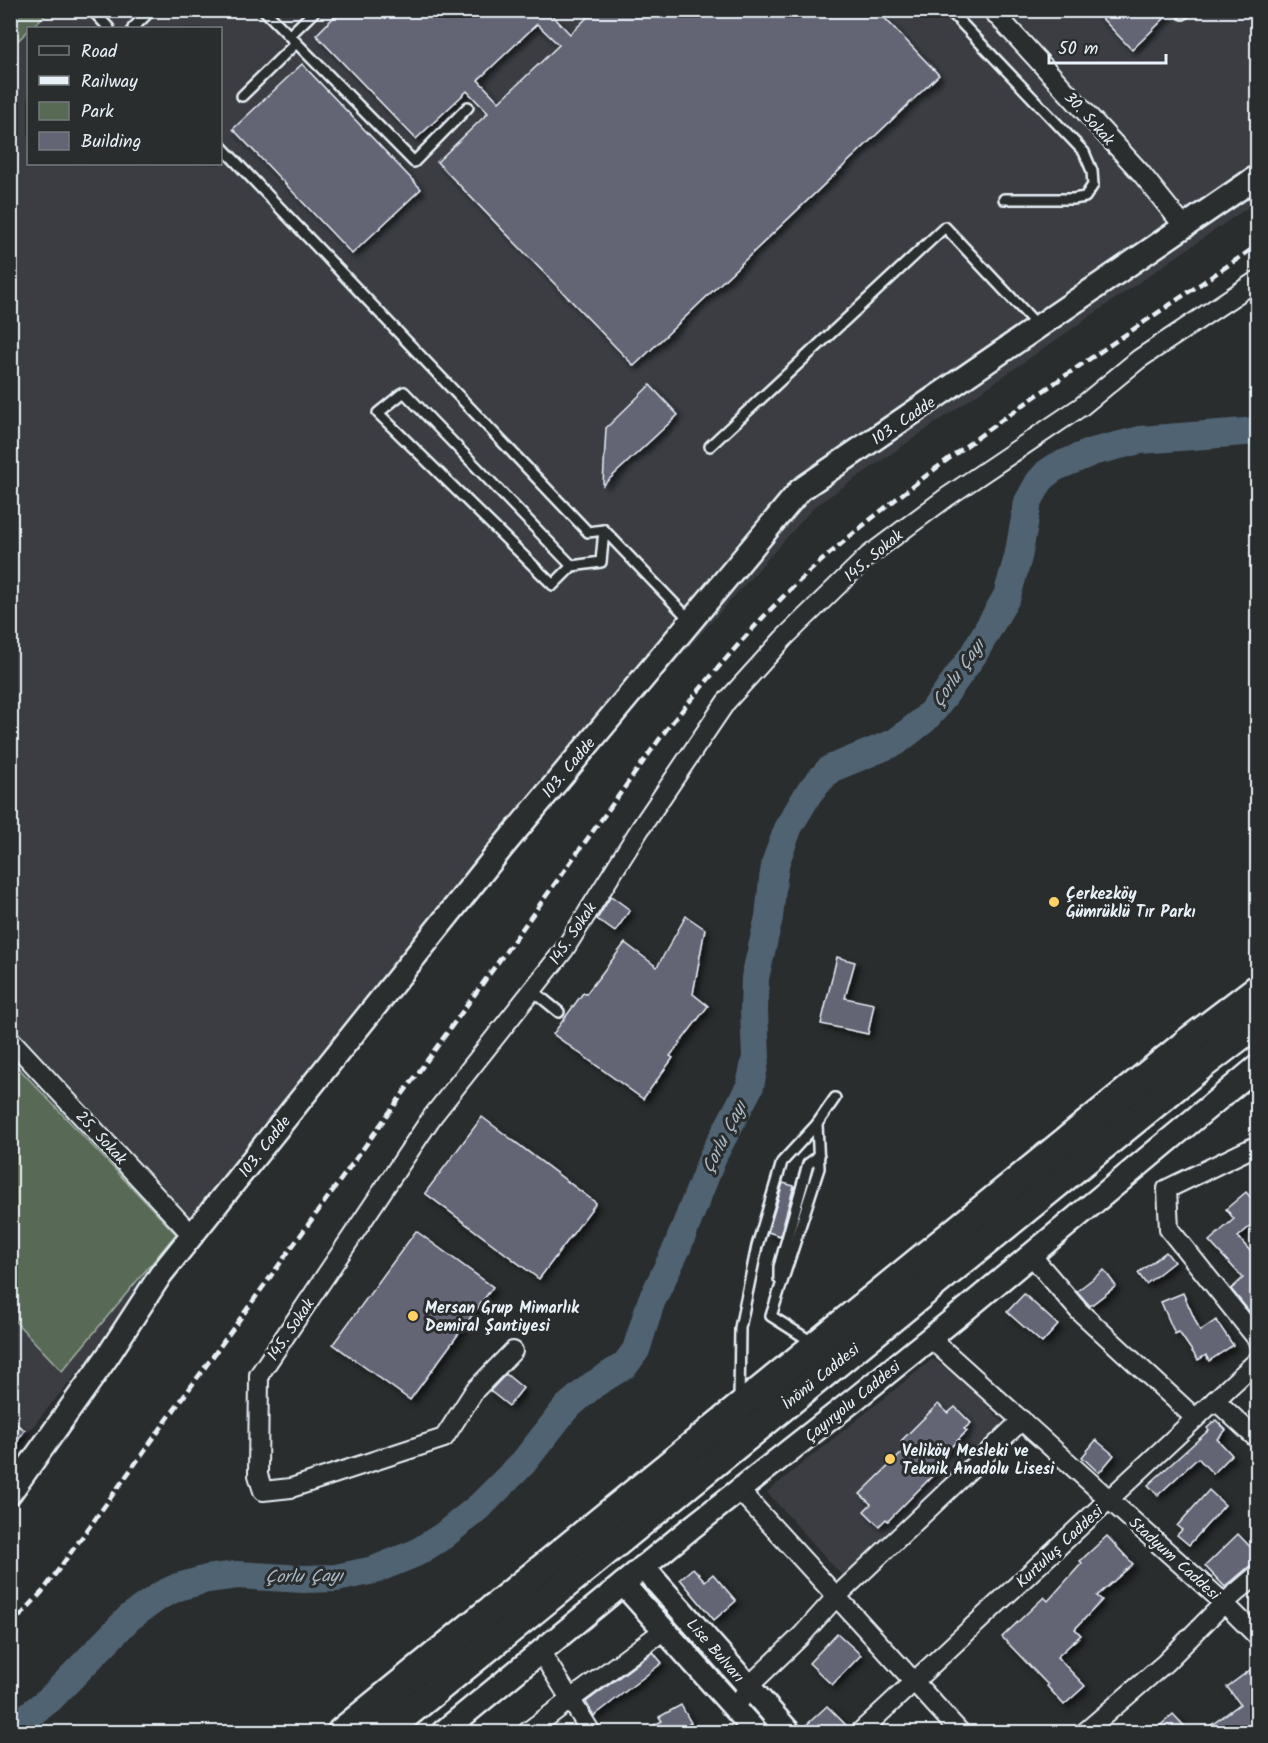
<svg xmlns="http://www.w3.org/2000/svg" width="1268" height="1743" font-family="Kalam,sans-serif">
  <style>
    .built { fill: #3b3e43; fill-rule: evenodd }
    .green { fill: #596a54; stroke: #a0aea6; stroke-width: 1.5 }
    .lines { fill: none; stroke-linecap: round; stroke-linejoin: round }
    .river { stroke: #4f6372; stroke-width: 28 }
    .building { fill: #646574; stroke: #e8f1f8; stroke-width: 1.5; fill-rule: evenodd; filter: url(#shadow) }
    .service-casing { stroke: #e8f1f8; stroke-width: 14 }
    .minor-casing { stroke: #e8f1f8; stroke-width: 22 }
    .tertiary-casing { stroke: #e8f1f8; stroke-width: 27 }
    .primary-casing { stroke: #e8f1f8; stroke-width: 33 }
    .service { stroke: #2a2d2e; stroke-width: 9 }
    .minor { stroke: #2a2d2e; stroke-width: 18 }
    .tertiary { stroke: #2a2d2e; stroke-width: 22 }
    .primary { stroke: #2a2d2e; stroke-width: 28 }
    .rail { stroke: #e8f1f8; stroke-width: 4.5; stroke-dasharray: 9 4.5; stroke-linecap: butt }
    .poi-dot { fill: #ffd166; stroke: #2a2d2e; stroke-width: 2 }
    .labels { text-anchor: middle; stroke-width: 6; stroke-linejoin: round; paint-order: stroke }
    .street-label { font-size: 16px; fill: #e8f1f8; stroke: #2a2d2e }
    .poi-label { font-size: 16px; font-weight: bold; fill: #e8f1f8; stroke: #2a2d2e; text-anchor: start }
    .water-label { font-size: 18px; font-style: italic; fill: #abb8c2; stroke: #2a2d2e }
  </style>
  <defs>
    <filter id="shadow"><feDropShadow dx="4" dy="4" stdDeviation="3" flood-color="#0009"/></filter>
  </defs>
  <rect width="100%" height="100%" fill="#2a2d2e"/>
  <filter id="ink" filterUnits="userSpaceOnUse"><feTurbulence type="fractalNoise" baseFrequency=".0167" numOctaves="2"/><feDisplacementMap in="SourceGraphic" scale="12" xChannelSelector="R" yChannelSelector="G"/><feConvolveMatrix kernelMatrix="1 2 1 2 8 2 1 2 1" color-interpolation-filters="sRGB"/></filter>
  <g filter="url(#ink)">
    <g class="built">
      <path d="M11,11H1257V201L814,507L655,685L11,1452ZM28,28H220V164H28Z"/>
      <polygon points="933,1359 964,1381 1006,1426 848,1582 767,1492"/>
    </g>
    <g class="green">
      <polygon points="11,10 41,11 45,15 11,47"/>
      <polygon points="11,1060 176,1234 62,1371 11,1317"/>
    </g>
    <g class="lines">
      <polyline class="river" points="10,1730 50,1699 130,1617 161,1595 178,1587 207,1579 237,1575 303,1579 336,1578 374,1570 416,1553 443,1536 481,1505 523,1463 566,1408 593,1385 625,1365 636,1350 651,1302 677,1248 714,1154 750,1086 756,1057 754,1011 755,978 769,917 773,879 776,861 789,826 810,791 830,769 896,742 924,720 936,707 973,655 1007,596 1018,557 1028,502 1039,482 1047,473 1056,467 1092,452 1140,440 1258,431"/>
    </g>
    <g class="building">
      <path d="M341,10H551L549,12L570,34L595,10H877L939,75L634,366L437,162L488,113L467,91L416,139L316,35ZM537,24L559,45L499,102L478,80Z"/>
      <polygon points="1094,10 1173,10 1132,50"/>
      <polygon points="302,64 421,189 352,254 233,129"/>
      <polygon points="650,385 678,415 603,485 606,428"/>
      <polygon points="611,896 630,910 615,932 597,919"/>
      <polygon points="686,916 705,929 693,994 708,1006 670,1056 673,1058 643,1099 553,1034 583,993 586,994 625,943 657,967"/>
      <polygon points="837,957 855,962 845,998 874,1004 868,1034 821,1024"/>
      <polygon points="482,1117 596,1203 539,1279 425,1193"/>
      <polygon points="783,1183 794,1186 780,1236 768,1232"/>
      <polygon points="1246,1192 1257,1205 1257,1220 1238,1237 1257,1259 1257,1321 1231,1289 1243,1278 1209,1241 1234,1219 1226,1209"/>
      <polygon points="416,1231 493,1287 410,1400 333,1344"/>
      <polygon points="1166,1252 1174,1262 1146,1284 1138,1273"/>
      <polygon points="1104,1270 1116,1286 1090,1306 1077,1291"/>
      <polygon points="1183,1293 1200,1331 1216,1320 1233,1345 1209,1361 1206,1355 1198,1360 1179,1332 1175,1334 1161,1302"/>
      <polygon points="1024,1294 1058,1325 1042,1343 1007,1312"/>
      <polygon points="506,1374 523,1388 509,1406 490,1391"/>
      <polygon points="938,1404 948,1413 955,1407 971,1423 964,1429 967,1431 935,1463 940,1468 888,1521 886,1519 879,1526 864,1511 871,1504 860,1494 908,1447 901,1441"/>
      <polygon points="10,1420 25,1430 10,1452"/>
      <polygon points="1216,1420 1226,1430 1217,1439 1232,1455 1213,1474 1198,1458 1158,1495 1148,1485 1209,1430 1207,1428"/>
      <polygon points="1096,1440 1114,1455 1099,1473 1082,1457"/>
      <polygon points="1209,1490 1225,1505 1189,1545 1177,1535 1182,1530 1177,1526"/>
      <polygon points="1238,1534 1257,1554 1257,1563 1251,1565 1225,1587 1205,1566"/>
      <polygon points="1107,1536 1133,1564 1097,1596 1102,1600 1075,1629 1081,1635 1057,1657 1085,1686 1064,1705 1047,1686 1048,1685 1002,1637 1044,1597 1048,1601 1082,1563 1080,1561"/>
      <polygon points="693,1568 705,1581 713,1574 736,1601 714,1620 680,1579"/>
      <polygon points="837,1633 861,1655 832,1685 809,1663"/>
      <polygon points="653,1652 662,1663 594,1716 586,1702"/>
      <polygon points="1257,1665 1257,1732 1202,1732 1240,1704 1227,1687"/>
      <polygon points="681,1705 691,1723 674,1732 641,1732 662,1721 659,1717"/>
      <polygon points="827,1706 846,1725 838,1732 802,1732 802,1729"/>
      <polygon points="1173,1714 1190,1732 1153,1732"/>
    </g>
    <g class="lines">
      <g class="service-casing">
        <g id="service">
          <polyline points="92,10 109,28"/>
          <polyline points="264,10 414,162 468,107"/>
          <polyline points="949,10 1084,152 1092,171 1093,185 1085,197 1073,199 1004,199"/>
          <polyline points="1183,14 1187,10"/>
          <polyline points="133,28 151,10"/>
          <polyline points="289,36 316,10"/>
          <polyline points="242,96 296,43"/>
          <polyline points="220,145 588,532 604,530 601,562 572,566 553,585 378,413 404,392 572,566"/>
          <polyline points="710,446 945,227 1037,325"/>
          <polyline points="604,530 691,621"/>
          <polyline points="532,990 559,1012"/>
          <polyline points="779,1279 779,1267 808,1164 819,1156"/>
          <polyline points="812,1342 771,1316 819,1168 817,1124 835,1098"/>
          <polyline points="739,1402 740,1328 757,1246 782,1162 817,1124"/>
        </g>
      </g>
      <g class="minor-casing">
        <g id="minor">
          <polyline points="992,10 1141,173 1185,228"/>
          <polyline points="10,1039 193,1236"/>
          <polyline points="1258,1145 1167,1189 1169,1229 1258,1340"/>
          <polyline points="1030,1254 1079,1311 1195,1418"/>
          <polyline points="930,1338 1224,1603 1258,1637"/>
          <polyline points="513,1351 475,1390 444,1438 291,1488 263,1491 258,1475 259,1375 432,1117 564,950 640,829 726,702 784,638 868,556 947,497 1082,406 1139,359 1258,280"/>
          <polyline points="1215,1400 1258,1440"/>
          <polyline points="739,1490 960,1732"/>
          <polyline points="540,1651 591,1732"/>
          <polyline points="735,1709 749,1686 801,1636 836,1597 1022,1420"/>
          <polyline points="527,1732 664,1630"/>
          <polyline points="860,1732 1258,1360"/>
          <polyline points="1085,1732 1165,1663 1224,1603 1258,1574"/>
        </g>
      </g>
      <g class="tertiary-casing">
        <g id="tertiary">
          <polyline points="10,1493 107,1357 161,1274 505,844 800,490 1258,176"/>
          <polyline points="643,1567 789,1732"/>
          <polyline points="623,1584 756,1732"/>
          <polyline points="443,1732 691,1528 855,1399 965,1310 1258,1066"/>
        </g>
      </g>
      <g class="primary-casing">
        <g id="primary">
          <polyline points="342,1732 1187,1043 1258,989"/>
          <polyline points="384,1732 1203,1064 1258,1022"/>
        </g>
      </g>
      <use href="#service" class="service"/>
      <use href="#minor" class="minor"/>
      <use href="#tertiary" class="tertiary"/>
      <use href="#primary" class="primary"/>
      <path class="rail" d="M10,1627L43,1591L669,726C717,669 764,611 820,562C955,444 1109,347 1258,245"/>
    </g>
  </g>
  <g class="poi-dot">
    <circle cx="1054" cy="902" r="6"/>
    <circle cx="413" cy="1316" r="6"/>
    <circle cx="890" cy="1459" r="6"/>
  </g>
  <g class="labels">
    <g class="street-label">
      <text transform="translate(1090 118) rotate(48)" y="6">30. Sokak</text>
      <text transform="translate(903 420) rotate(-34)" y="6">103. Cadde</text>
      <text transform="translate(873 555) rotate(-40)" y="6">145. Sokak</text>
      <text transform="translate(568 767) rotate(-50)" y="6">103. Cadde</text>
      <text transform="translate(572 933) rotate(-56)" y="6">145. Sokak</text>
      <text transform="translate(102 1137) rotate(47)" y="6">25. Sokak</text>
      <text transform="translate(264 1146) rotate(-52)" y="6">103. Cadde</text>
      <text transform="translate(290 1329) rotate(-56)" y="6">145. Sokak</text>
      <text transform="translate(820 1376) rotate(-39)" y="6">İnönü Caddesi</text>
      <text transform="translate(852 1401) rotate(-39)" y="6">Çayıryolu Caddesi</text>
      <text transform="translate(1059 1546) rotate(-43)" y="6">Kurtuluş Caddesi</text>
      <text transform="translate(1175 1558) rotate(42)" y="6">Stadyum Caddesi</text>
      <text transform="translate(716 1650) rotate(49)" y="6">Lise Bulvarı</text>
    </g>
    <g class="poi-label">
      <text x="1066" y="899">Çerkezköy<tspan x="1066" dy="18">Gümrüklü Tır Parkı</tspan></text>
      <text x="425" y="1313">Mersan Grup Mimarlık<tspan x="425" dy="18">Demiral Şantiyesi</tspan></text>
      <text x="902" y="1456">Veliköy Mesleki ve<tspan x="902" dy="18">Teknik Anadolu Lisesi</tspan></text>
    </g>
    <g class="water-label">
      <text transform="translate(958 673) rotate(-55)" y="6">Çorlu Çayı</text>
      <text transform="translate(724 1137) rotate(-63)" y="6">Çorlu Çayı</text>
      <text transform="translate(304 1576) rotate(-1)" y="6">Çorlu Çayı</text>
    </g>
  </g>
  <rect width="1268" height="1743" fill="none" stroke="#2a2d2e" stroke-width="36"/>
  <rect x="18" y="18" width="1232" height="1707" fill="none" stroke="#e8f1f8" stroke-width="2" filter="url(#ink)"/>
  <rect x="27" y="27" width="195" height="138" fill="#2a2d2e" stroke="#767b7f" stroke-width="1.5"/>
  <rect x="39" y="46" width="30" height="9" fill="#2a2d2e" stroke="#767b7f" stroke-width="1.5"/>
  <text x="81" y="57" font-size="18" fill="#e8f1f8">Road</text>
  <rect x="39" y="76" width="30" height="9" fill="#e8f1f8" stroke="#767b7f" stroke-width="1.5"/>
  <text x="81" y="87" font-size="18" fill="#e8f1f8">Railway</text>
  <rect x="39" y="102" width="30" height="18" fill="#596a54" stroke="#767b7f" stroke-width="1.5"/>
  <text x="81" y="117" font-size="18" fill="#e8f1f8">Park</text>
  <rect x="39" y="132" width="30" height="18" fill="#646574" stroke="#767b7f" stroke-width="1.5"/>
  <text x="81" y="147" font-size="18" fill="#e8f1f8">Building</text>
  <path d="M1049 54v9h117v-9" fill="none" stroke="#e8f1f8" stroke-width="3"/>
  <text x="1058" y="54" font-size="18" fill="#e8f1f8" stroke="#2a2d2e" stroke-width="4.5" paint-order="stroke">50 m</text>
</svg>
